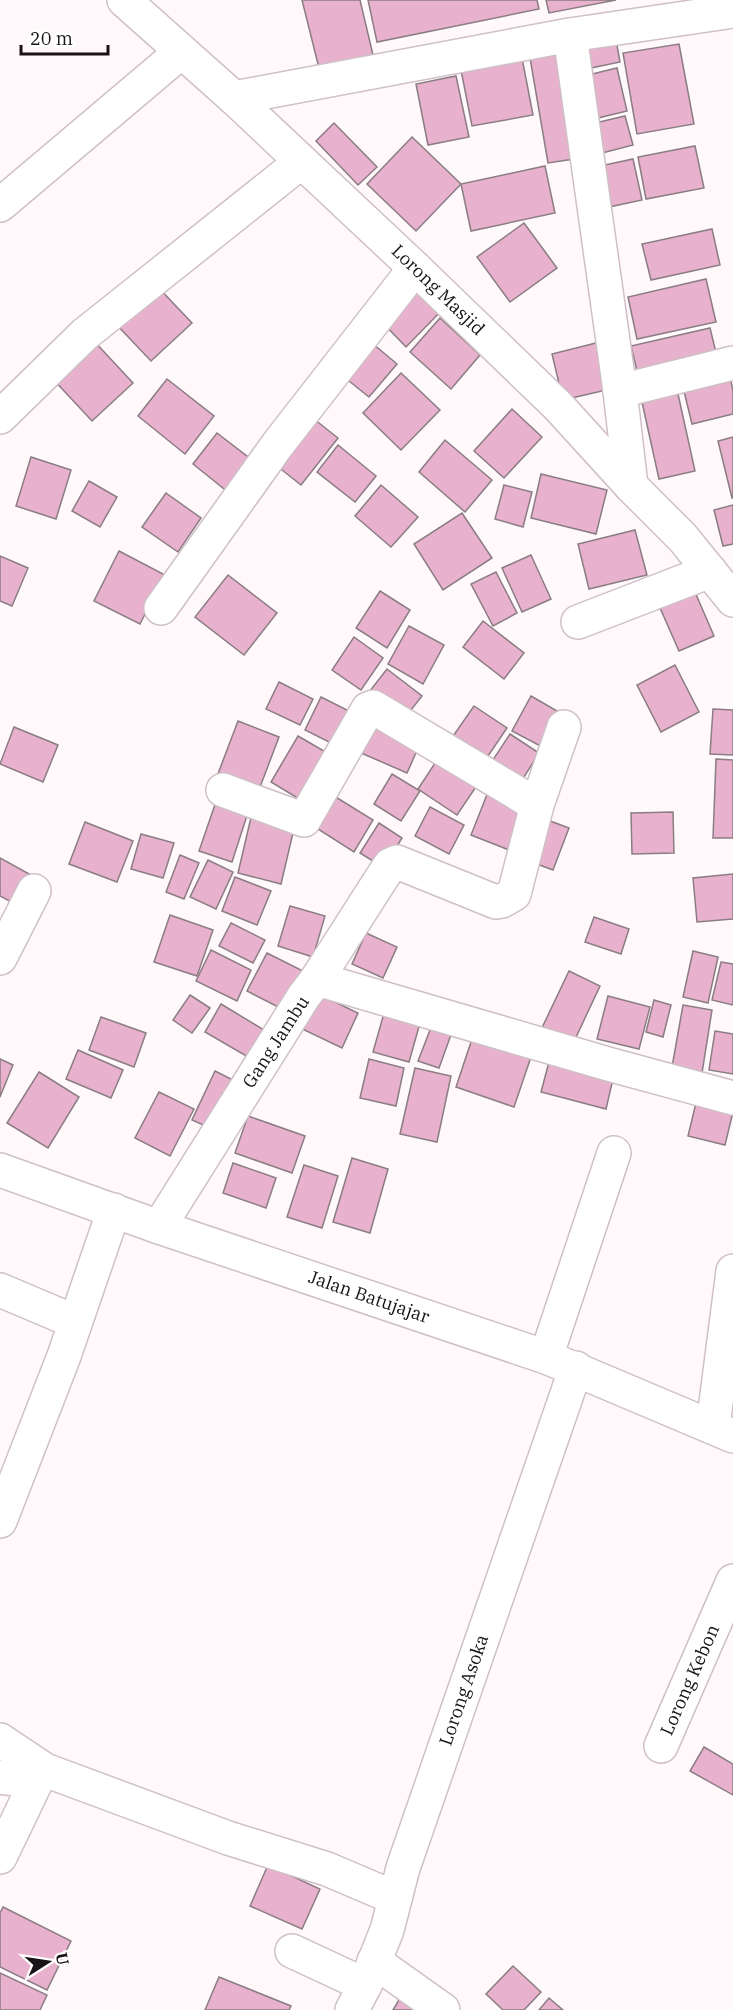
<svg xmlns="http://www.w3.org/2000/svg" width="733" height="2010" font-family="'IBM Plex Serif',serif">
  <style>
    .building { fill: #e8b1cd; stroke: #8a7d83; stroke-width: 1.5 }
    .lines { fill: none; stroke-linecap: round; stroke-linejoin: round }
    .minor-casing { stroke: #cfc0c7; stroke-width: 36 }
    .minor { stroke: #fff; stroke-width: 33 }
    .labels { text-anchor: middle; stroke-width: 5; stroke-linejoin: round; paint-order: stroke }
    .street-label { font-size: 18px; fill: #181316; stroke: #fff }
  </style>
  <rect width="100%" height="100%" fill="#fff9fc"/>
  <g class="building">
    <polygon points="302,0 360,0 373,55 319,68"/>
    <polygon points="368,0 537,0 539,9 377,42"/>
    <polygon points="546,0 616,0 549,13"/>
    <polygon points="615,34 620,62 586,69 581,41"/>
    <polygon points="679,44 694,124 637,134 623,53"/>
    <polygon points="556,53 574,159 548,163 530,58"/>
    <polygon points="522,58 533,115 472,126 461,70"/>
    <polygon points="617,68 627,111 598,118 588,75"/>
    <polygon points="456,76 469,137 428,145 416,84"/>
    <polygon points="625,116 633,145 602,153 595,123"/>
    <polygon points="334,123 377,167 358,185 316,141"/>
    <polygon points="412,137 461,184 416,231 367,184"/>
    <polygon points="695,146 704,188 646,199 638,157"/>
    <polygon points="633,159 642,200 609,207 600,166"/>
    <polygon points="545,166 555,213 471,231 461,184"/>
    <polygon points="524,223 557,268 510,302 477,257"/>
    <polygon points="712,229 720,265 651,280 642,244"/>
    <polygon points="706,279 716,322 637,339 628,297"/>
    <polygon points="419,283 444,308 406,347 381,321"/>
    <polygon points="156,285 192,323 151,361 115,323"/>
    <polygon points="440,318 480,355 451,389 410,352"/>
    <polygon points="710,328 719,365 640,383 631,346"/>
    <polygon points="93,340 133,383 92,421 52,378"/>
    <polygon points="604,341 615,388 563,400 552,354"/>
    <polygon points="372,343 397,364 369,397 344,377"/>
    <polygon points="729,372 733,391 733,414 692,424 682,383"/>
    <polygon points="401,373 440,410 401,450 363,413"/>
    <polygon points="167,379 214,416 185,454 138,416"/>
    <polygon points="676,385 695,471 659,479 640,393"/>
    <polygon points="512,409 542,437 504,478 474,451"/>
    <polygon points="314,419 338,438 301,485 277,466"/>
    <polygon points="217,433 260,466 234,497 193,464"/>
    <polygon points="733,437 733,498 732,498 718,441"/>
    <polygon points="445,440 492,480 465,512 419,472"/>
    <polygon points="338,445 376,476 355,502 317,472"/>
    <polygon points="31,457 71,470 56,519 16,506"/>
    <polygon points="541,474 607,490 596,534 531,518"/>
    <polygon points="89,481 117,497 100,527 72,511"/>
    <polygon points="381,485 418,517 391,547 355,516"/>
    <polygon points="504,485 532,492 523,527 495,519"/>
    <polygon points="166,493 201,518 178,552 142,527"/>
    <polygon points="733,505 733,544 723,546 714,510"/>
    <polygon points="462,513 492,558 443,590 414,544"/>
    <polygon points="635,530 647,575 589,589 578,544"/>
    <polygon points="119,551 165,575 140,624 94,601"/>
    <polygon points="531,555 551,599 522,612 502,568"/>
    <polygon points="0,556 28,568 12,606 0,601"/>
    <polygon points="496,572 517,613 493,626 471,584"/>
    <polygon points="228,575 277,613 244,655 195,617"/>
    <polygon points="692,585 714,636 679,651 657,601"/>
    <polygon points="380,591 410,610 387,648 356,628"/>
    <polygon points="483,621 524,653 504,679 463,647"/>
    <polygon points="409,626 444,645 423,684 388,664"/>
    <polygon points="354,637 383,658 361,690 332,670"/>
    <polygon points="675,665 699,712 661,732 637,685"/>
    <polygon points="387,669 422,696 404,719 369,692"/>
    <polygon points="279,682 313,699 300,725 266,709"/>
    <polygon points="531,696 564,715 546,749 512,731"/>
    <polygon points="321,697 357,715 341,748 305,730"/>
    <polygon points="474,706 507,728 484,762 451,739"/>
    <polygon points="713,709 733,710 733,755 710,754"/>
    <polygon points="375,716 423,737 407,773 359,752"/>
    <polygon points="238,721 279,737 257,795 216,779"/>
    <polygon points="14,727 58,745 43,782 0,764"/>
    <polygon points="510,734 539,753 519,785 489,766"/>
    <polygon points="298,736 336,758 309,805 271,782"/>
    <polygon points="443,751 482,778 457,815 418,789"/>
    <polygon points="716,759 733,760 733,838 713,838"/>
    <polygon points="392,774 420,791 401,821 374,804"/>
    <polygon points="490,787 528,802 509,850 471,835"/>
    <polygon points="326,791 373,820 354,852 307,822"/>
    <polygon points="219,793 251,803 232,862 199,851"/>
    <polygon points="430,807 464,825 449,854 415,836"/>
    <polygon points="253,809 296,820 281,884 238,873"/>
    <polygon points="673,812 674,853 632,854 631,813"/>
    <polygon points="542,818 569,828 553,870 526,860"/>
    <polygon points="85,822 133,841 117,882 69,864"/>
    <polygon points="379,823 402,838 384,868 360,853"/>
    <polygon points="141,834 174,843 163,878 131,869"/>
    <polygon points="180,855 199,863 184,899 166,892"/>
    <polygon points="0,858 31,875 15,904 0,896"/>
    <polygon points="208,860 233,872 216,909 190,897"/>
    <polygon points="733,874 733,919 697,922 693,878"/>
    <polygon points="235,877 271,891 257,925 222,911"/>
    <polygon points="290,906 325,916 313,957 278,946"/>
    <polygon points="170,915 213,930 197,976 154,962"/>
    <polygon points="594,917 629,929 621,954 585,942"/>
    <polygon points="231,923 265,940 253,963 219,946"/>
    <polygon points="366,933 397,947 383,978 352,964"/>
    <polygon points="211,950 251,970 237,1001 196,981"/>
    <polygon points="693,951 718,957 708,1003 683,997"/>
    <polygon points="267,953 303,971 284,1010 247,991"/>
    <polygon points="721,962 733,964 733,1005 712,1000"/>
    <polygon points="569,971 600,986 571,1048 540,1032"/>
    <polygon points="314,992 358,1013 342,1048 298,1027"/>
    <polygon points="190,995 210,1008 192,1033 173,1020"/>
    <polygon points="608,996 650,1007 639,1049 597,1039"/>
    <polygon points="654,1000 671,1005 663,1037 646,1032"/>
    <polygon points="221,1004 264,1030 248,1057 205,1032"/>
    <polygon points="683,1005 712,1010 702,1073 672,1067"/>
    <polygon points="386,1006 422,1016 409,1062 373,1052"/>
    <polygon points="101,1017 146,1033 134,1067 89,1050"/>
    <polygon points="432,1025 452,1032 439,1068 418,1061"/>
    <polygon points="715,1031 733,1034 733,1074 709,1070"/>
    <polygon points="473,1036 531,1057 514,1107 456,1087"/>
    <polygon points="78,1050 123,1070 111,1098 66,1079"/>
    <polygon points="0,1059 13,1065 0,1097"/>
    <polygon points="369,1059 404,1068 396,1106 360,1098"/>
    <polygon points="549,1062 613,1079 606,1109 541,1092"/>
    <polygon points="415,1068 451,1076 437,1142 400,1134"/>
    <polygon points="215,1071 237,1082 214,1130 192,1120"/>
    <polygon points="39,1072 79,1097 48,1148 7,1123"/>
    <polygon points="159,1092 194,1109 170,1156 135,1138"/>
    <polygon points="696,1103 733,1112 725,1145 688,1136"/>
    <polygon points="248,1116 305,1136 292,1173 235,1153"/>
    <polygon points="352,1158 388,1169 370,1233 333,1222"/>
    <polygon points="233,1163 276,1178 266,1208 223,1193"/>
    <polygon points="304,1165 338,1176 322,1228 287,1217"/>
    <polygon points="704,1747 733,1764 733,1795 690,1771"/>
    <polygon points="268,1865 320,1889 302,1929 250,1906"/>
    <polygon points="3,1907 71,1941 47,1990 0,1967 0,1913"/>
    <polygon points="513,1966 541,1992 524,2010 503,2010 486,1994"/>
    <polygon points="0,1973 47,1995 40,2010 0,2010"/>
    <polygon points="219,1977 291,2006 289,2010 205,2010"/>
    <polygon points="400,1998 421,2010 393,2010"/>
    <polygon points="549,1998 563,2010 539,2010"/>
  </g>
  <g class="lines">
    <g class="minor-casing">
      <g id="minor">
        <polyline points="124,0 234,98 415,268 558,406 631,486 683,538 733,600"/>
        <polyline points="570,35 620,391 631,486"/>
        <polyline points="234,98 570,35 733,11"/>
        <polyline points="0,205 181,52"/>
        <polyline points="620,391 733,363"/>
        <polyline points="0,417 85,334 301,162"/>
        <polyline points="161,608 278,444 415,268"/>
        <polyline points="578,622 710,571"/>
        <polyline points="223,790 304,820 368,709 373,707 537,805"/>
        <polyline points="0,958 34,891"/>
        <polyline points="317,979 608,1064 733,1098"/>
        <polyline points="0,1170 159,1227 546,1357 733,1436"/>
        <polyline points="159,1227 304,996 317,979 390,865 397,862 496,902 502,901 514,894 537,805 564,727"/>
        <polyline points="0,1290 59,1315"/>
        <polyline points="546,1357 614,1153"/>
        <polyline points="713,1426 733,1271"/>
        <polyline points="0,1521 64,1356 114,1210"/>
        <polyline points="0,1740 45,1770 228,1838 327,1869 395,1898"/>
        <polyline points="661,1746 733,1581"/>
        <polyline points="0,1777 36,1782"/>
        <polyline points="0,1857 36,1782 45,1770"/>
        <polyline points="292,1951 365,1985"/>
        <polyline points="374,1961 443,2010"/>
        <polyline points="352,2010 365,1985 387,1930 403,1868 576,1368"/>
      </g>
    </g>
    <use href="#minor" class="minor"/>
  </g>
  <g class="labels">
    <g class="street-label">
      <text transform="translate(438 290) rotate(44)" y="6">Lorong Masjid</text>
      <text transform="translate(276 1042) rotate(-57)" y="6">Gang Jambu</text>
      <text transform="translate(369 1297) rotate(19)" y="6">Jalan Batujajar</text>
      <text transform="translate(690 1680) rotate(-66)" y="6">Lorong Kebon</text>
      <text transform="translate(464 1690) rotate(-71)" y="6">Lorong Asoka</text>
    </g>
  </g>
  <g transform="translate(48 1962) rotate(78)" stroke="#ffffff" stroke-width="4.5" paint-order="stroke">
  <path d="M0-4.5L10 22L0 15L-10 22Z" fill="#181316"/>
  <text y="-9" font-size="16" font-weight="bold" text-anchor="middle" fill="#181316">U</text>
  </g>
  <path d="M21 45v9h87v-9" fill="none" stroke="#181316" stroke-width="3"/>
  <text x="30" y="45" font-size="18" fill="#181316" stroke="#ffffff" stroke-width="4.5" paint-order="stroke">20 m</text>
</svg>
